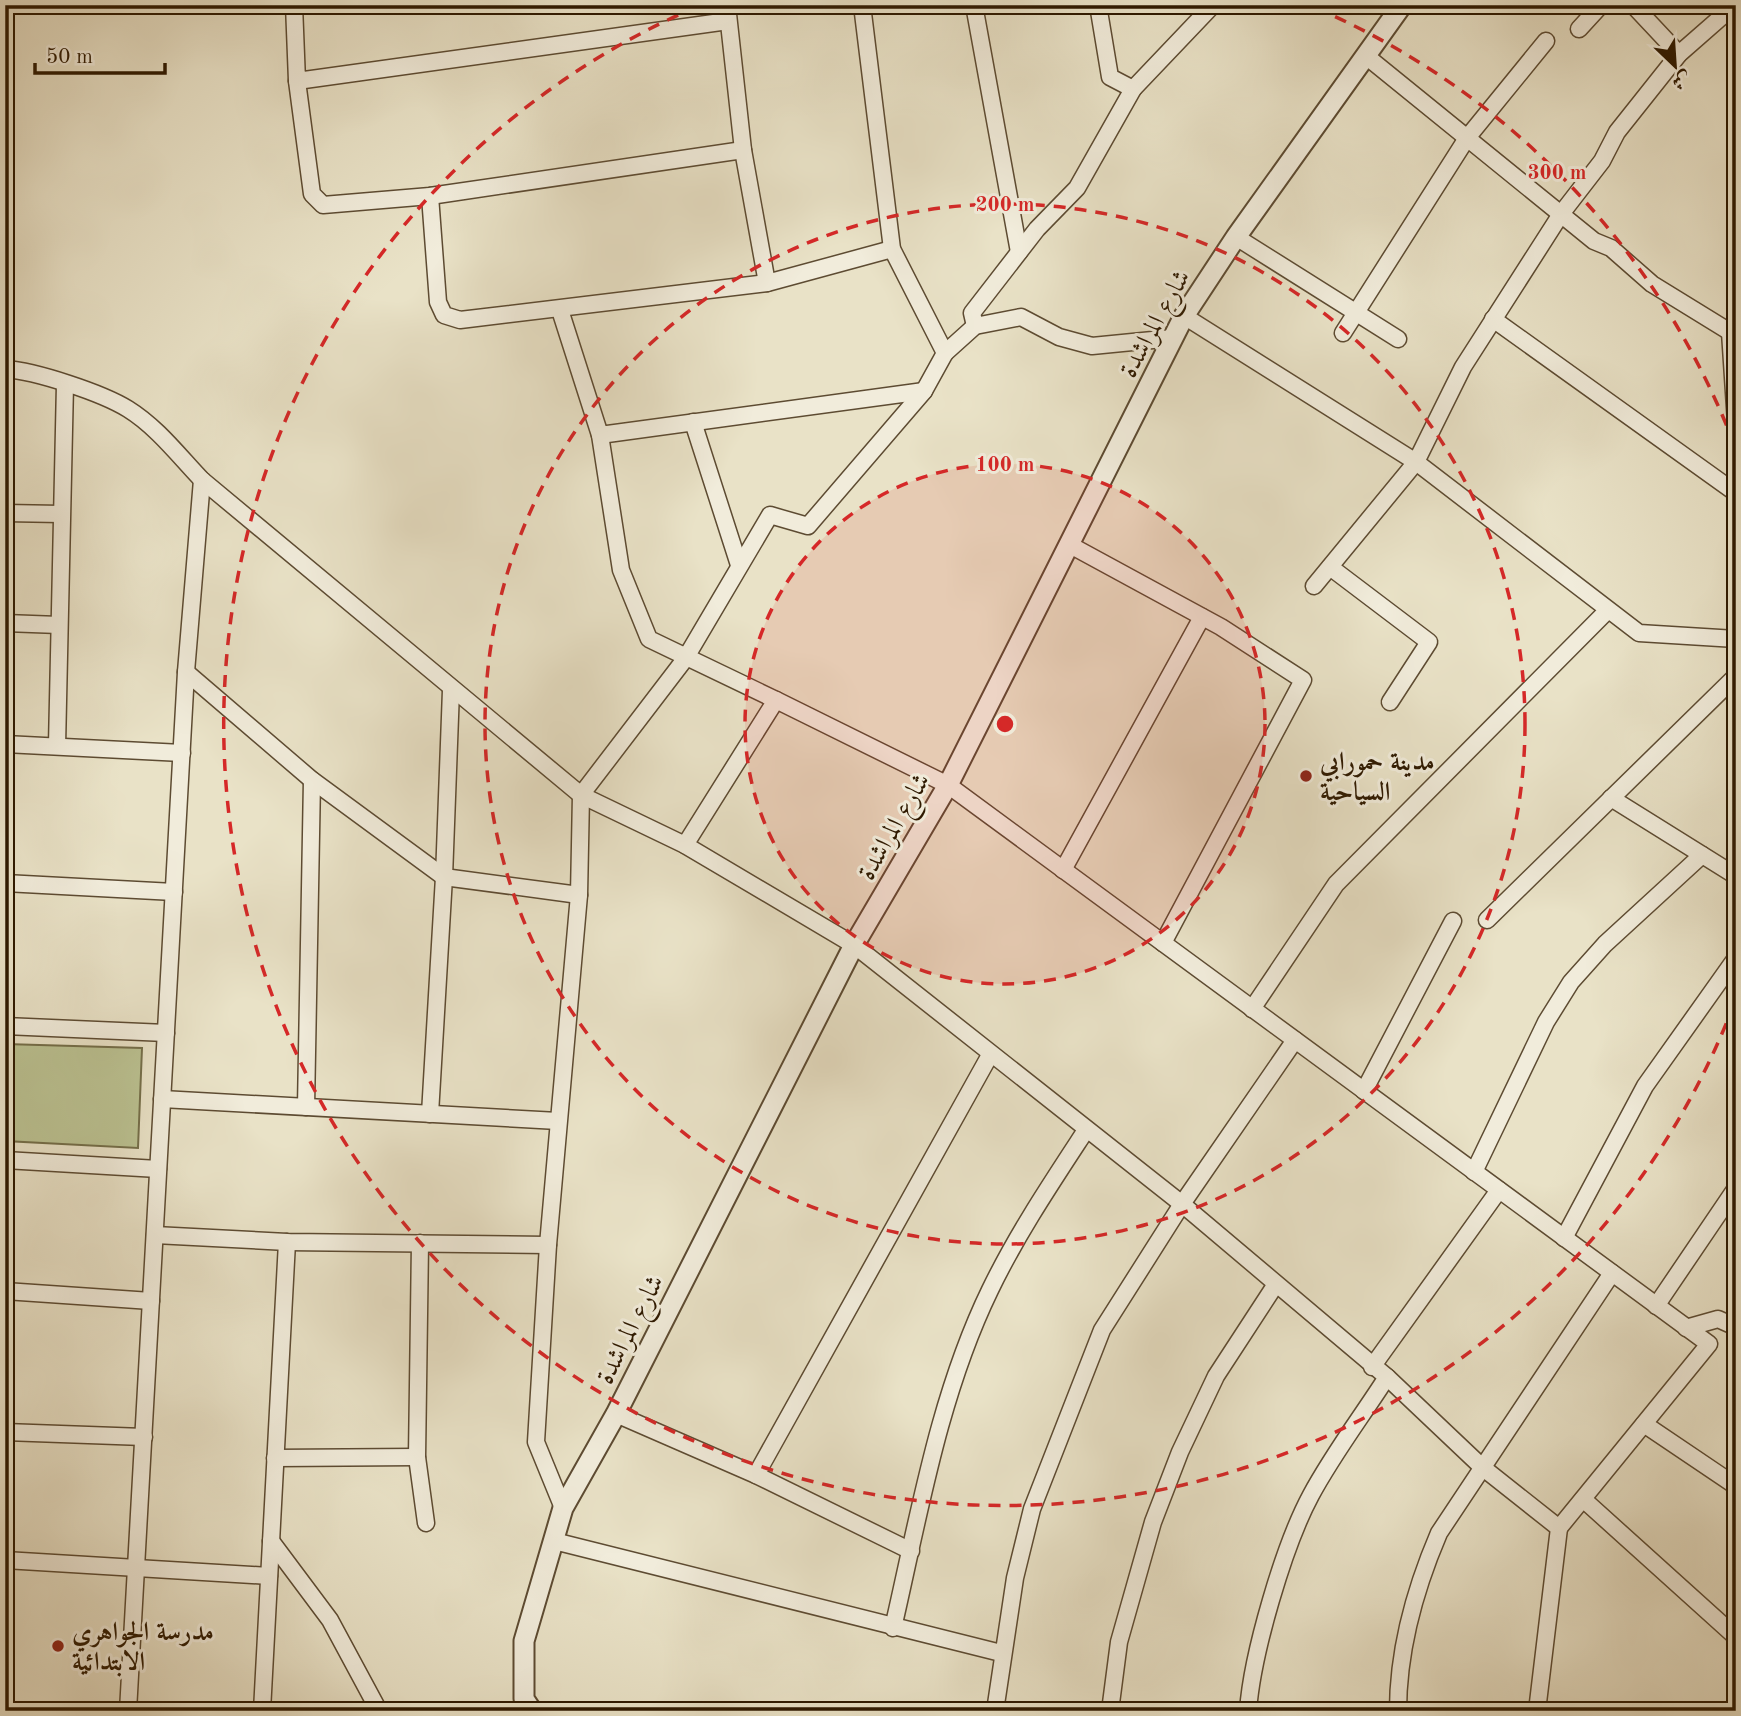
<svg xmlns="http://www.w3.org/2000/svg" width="1741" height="1716" font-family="'Old Standard TT',Amiri,serif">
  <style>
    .green { fill: #bbc292; stroke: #746e49; stroke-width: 2 }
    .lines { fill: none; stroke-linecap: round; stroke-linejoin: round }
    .minor-casing { stroke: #5d4b32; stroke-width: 19 }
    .tertiary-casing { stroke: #5d4b32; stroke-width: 23 }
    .minor { stroke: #f1ecdb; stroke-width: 16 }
    .tertiary { stroke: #f1ecdb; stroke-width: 19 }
    .ring { fill: none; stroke: #d62828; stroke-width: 3.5; stroke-dasharray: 12 9 }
    .poi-dot { fill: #8f2418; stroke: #f1ecdb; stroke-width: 2.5 }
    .labels { text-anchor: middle; stroke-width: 6; stroke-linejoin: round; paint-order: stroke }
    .street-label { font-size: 26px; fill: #2e1900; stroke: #f1ecdb }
    .poi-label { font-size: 26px; font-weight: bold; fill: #2e1900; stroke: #f1ecdb; text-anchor: start }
    .centre { fill: #d62828; stroke: #f1ecdb; stroke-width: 3.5 }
    .ring-label { font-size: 21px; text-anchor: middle; font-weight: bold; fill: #d62828; stroke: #f1ecdb; stroke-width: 6; stroke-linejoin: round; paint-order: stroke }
  </style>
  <rect width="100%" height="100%" fill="#e9e2c7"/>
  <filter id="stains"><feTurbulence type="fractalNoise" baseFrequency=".00286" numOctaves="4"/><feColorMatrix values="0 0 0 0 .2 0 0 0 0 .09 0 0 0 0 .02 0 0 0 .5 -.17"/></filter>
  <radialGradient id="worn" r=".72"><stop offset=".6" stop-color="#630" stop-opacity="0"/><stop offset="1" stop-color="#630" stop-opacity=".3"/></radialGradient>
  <polygon class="green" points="5,1044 142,1048 138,1148 5,1141"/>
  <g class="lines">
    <g class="minor-casing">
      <g id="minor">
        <polyline points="294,5 297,81 728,21"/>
        <polyline points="727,5 743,150 767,283"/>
        <polyline points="974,5 1019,252"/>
        <polyline points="1098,5 1110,77 1133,89"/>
        <polyline points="1633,5 1679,54"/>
        <polyline points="1579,29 1601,5"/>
        <polyline points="1366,56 1594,241 1611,248 1652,284 1730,332 1736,332"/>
        <polyline points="297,81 312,194 323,205 430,196 743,150"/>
        <polyline points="430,196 438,302 444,315 460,320 767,283 892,249"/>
        <polyline points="1236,237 1398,339"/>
        <polyline points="560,310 600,435 924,391"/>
        <polyline points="1184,316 1416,462 1639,633 1736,639"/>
        <polyline points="1493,319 1736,493"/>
        <polyline points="975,326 972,313 1037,229 1077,188 1133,89 1213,5"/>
        <polyline points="1730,332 1736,423"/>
        <polyline points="1343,333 1467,138 1546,41"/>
        <polyline points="945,353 975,326 1021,317 1059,337 1092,346 1173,338"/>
        <path d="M5,369C36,371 102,393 128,409C157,427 179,456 202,480L581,795L685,845L854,945L1182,1204L1387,1377L1482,1467L1559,1528L1537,1711"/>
        <polyline points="693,422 739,565"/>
        <polyline points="600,435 621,570 649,639 776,700"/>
        <polyline points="5,513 61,514"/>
        <polyline points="1070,545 1221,627 1303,680 1163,943"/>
        <polyline points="1330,567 1429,642 1390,702"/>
        <polyline points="1314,586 1416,462 1463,367 1561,214 1602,161 1617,132 1679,54 1735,5"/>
        <polyline points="5,623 59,625"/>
        <polyline points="186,672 312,780 444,877 579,895"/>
        <polyline points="5,744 182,753"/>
        <polyline points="57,746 65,384"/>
        <polyline points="1611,798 1736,876"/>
        <polyline points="685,845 776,700 948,785 1709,1344 1559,1528"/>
        <polyline points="1063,870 1202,617"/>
        <polyline points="5,883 174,892"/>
        <polyline points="1487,920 1736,676"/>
        <polyline points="1252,1009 1336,884 1607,611"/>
        <polyline points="5,1026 166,1033"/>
        <polyline points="1364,1091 1453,921"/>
        <polyline points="162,1099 558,1121"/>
        <polyline points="306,1107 312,780"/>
        <polyline points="430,1114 444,877 451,690"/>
        <polyline points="5,1160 158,1169"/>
        <polyline points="1474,1172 1546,1022 1571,982 1605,944 1702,855"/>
        <polyline points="155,1235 287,1242 548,1245"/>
        <polyline points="1564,1238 1645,1086 1736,958"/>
        <polyline points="420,1243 417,1457 426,1523"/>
        <polyline points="5,1291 151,1301"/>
        <polyline points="1656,1306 1736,1188"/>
        <polyline points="1686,1328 1718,1319 1736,1327"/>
        <polyline points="1372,1367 1499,1190"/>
        <polyline points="616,1414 756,1475 911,1551"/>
        <polyline points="1644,1424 1736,1486"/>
        <polyline points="5,1432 144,1437"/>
        <polyline points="275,1458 417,1457"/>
        <polyline points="756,1475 990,1055"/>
        <polyline points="1583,1499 1736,1637"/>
        <polyline points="563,1508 536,1442 548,1245 579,895 581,795 685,659 770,515 808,526 924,391 945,353 892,249 862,5"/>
        <polyline points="271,1541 330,1620 379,1711"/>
        <polyline points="554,1541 1001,1653"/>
        <polyline points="5,1560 269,1576"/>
        <path d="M893,1628C919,1515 939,1395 990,1290C1017,1234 1052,1182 1086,1130"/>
        <polyline points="128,1711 186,672 202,480"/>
        <polyline points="262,1711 287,1242"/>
        <polyline points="995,1711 1015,1578 1032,1509 1102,1330 1182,1204 1295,1040"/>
        <polyline points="1110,1711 1119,1642 1153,1522 1180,1452 1216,1376 1276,1284"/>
        <path d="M1248,1711C1252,1654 1284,1545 1311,1495C1333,1454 1362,1416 1387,1377"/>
        <path d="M1398,1711C1398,1650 1415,1589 1439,1533L1612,1273"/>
      </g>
    </g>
    <g class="tertiary-casing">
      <polyline id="tertiary" points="532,1711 524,1699 524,1641 563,1508 616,1414 854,945 948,785 1184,316 1236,237 1402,5"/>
    </g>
    <use href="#minor" class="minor"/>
    <use href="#tertiary" class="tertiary"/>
  </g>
  <circle cx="1005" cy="724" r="260" fill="#d62828" fill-opacity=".12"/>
  <g class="ring">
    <circle cx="1005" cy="724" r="260"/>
    <circle cx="1005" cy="724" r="520"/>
    <path d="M1734 1004A781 781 0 1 1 694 8M1316 8A781 781 0 0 1 1734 444"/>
  </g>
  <g class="poi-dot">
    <circle cx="1306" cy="776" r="7"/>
    <circle cx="58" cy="1646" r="7"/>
  </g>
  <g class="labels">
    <g class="street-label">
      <text transform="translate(1154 323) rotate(-61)" y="9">شارع المراشدة</text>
      <text transform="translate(893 826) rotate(-60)" y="9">شارع المراشدة</text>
      <text transform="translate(629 1329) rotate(-63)" y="9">شارع المراشدة</text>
    </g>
    <g class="poi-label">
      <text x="1320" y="770">مدينة حمورابي<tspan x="1320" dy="30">السياحية</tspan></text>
      <text x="72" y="1640">مدرسة الجواهري<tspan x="72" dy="30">الابتدائية</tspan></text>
    </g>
  </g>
  <circle cx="1005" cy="724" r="10" class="centre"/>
  <g class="ring-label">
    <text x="1557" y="179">300 m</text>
    <text x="1005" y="211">200 m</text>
    <text x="1005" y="471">100 m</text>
  </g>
  <rect width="1741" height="1716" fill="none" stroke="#e9e2c7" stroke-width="28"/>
  <rect x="7" y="7" width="1727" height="1702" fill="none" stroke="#2e1900" stroke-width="3.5"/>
  <rect x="14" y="14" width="1713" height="1688" fill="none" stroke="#2e1900" stroke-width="2"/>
  <g transform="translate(1675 66) rotate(155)" stroke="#f1ecdb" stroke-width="5" paint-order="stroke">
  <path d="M0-5L12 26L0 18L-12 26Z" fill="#2e1900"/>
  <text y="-10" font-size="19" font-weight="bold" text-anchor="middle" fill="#2e1900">ش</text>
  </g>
  <path d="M35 63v10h130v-10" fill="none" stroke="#2e1900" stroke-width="3.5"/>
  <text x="46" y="63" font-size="21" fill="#2e1900" stroke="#f1ecdb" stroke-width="5" paint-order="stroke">50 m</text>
  <rect width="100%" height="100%" filter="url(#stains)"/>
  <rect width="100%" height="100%" fill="url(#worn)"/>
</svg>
